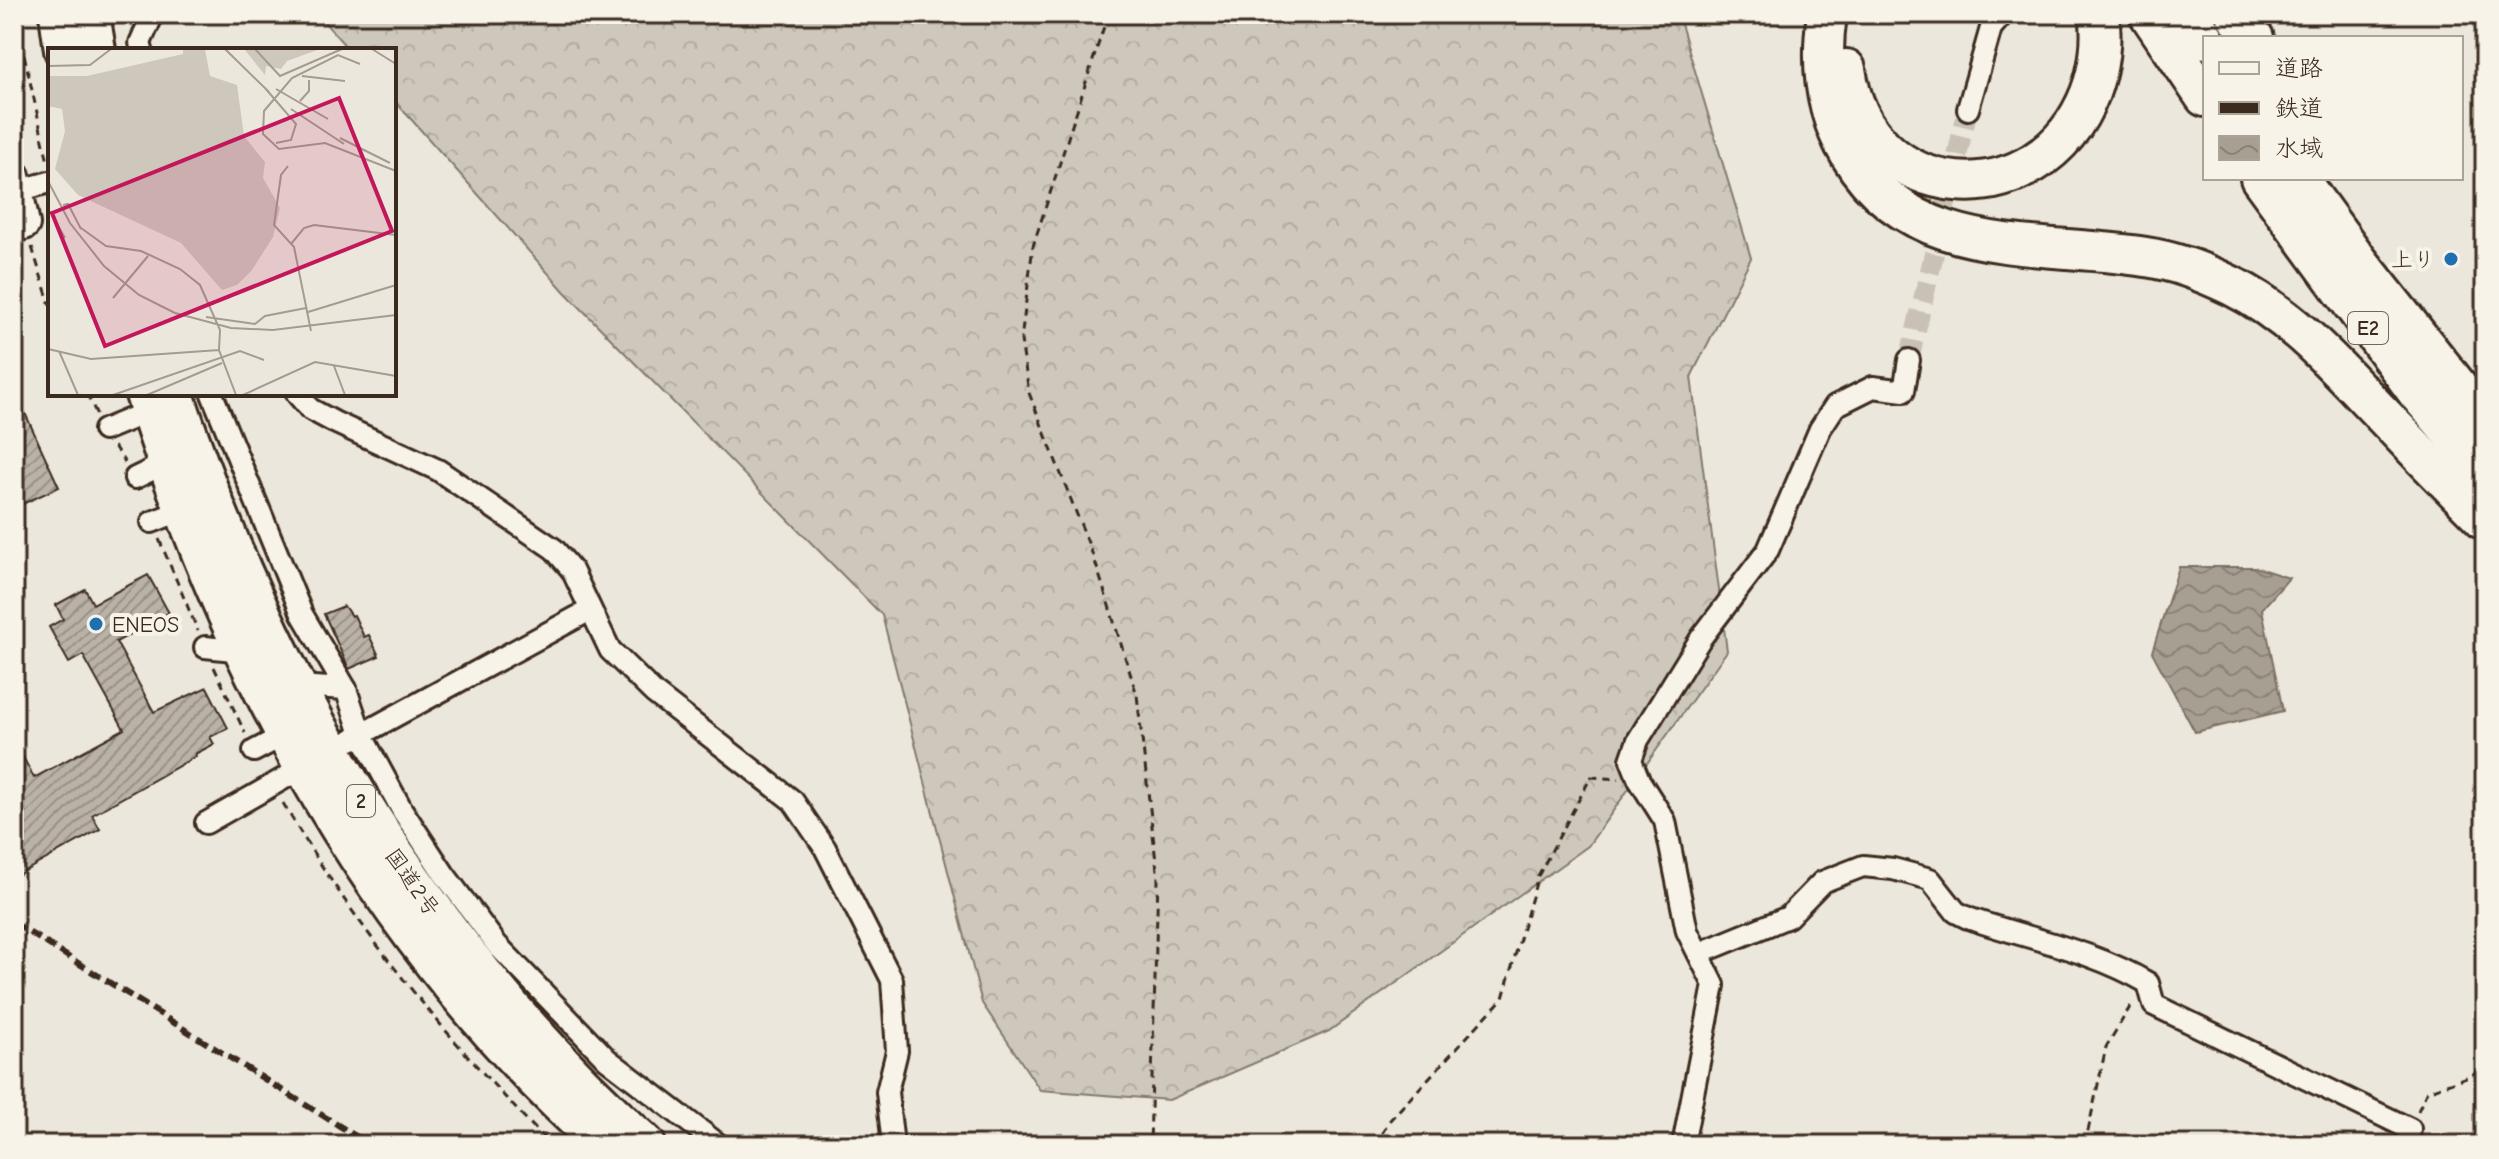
<svg xmlns="http://www.w3.org/2000/svg" width="2499" height="1159" font-family="'Comic Neue','Klee One',sans-serif">
  <style>
    .forest { fill: url(#forest-crowns); stroke: #84796d; stroke-width: 2 }
    .water { fill: url(#water-waves); stroke: #7c7064; stroke-width: 2 }
    .building { fill: url(#building-hatch); stroke: #3b2a1e; stroke-width: 2 }
    .lines { fill: none; stroke-linecap: round; stroke-linejoin: round }
    .street-tunnel { stroke: #c9c1b6; stroke-width: 20; stroke-dasharray: 20 10; stroke-linecap: butt }
    .street-casing { stroke: #3b2a1e; stroke-width: 26 }
    .secondary-casing { stroke: #3b2a1e; stroke-width: 36 }
    .highway-casing { stroke: #3b2a1e; stroke-width: 44 }
    .path { stroke: #3b2a1e; stroke-width: 3; stroke-dasharray: 8 6; stroke-linecap: butt }
    .street { stroke: #f7f3e8; stroke-width: 20 }
    .secondary { stroke: #f7f3e8; stroke-width: 30 }
    .highway { stroke: #f7f3e8; stroke-width: 38 }
    .rail { stroke: #3b2a1e; stroke-width: 6; stroke-dasharray: 12 6; stroke-linecap: butt }
    .poi-dot { fill: #1f6fb2; stroke: #f7f3e8; stroke-width: 3 }
    .labels { text-anchor: middle; stroke-width: 8; stroke-linejoin: round; paint-order: stroke }
    .shield { fill: #f7f3e8; stroke: #73665b; stroke-width: 2 }
    .shield-label { font-size: 20px; font-weight: bold; fill: #3b2a1e }
    .poi-label { font-size: 22px; fill: #3b2a1e; stroke: #f7f3e8; text-anchor: end }
    .street-label { font-size: 22px; fill: #3b2a1e; stroke: #f7f3e8 }
    .inset-road { fill: none; stroke: #a59b90; stroke-width: 2 }
    .view { fill: #c2185b; fill-opacity: 0.15; stroke: #c2185b; stroke-width: 4 }
    .inset-edge { fill: none; stroke: #3b2a1e; stroke-width: 4 }
  </style>
  <defs>
    <pattern id="forest-crowns" width="20" height="18" patternUnits="userSpaceOnUse" patternTransform="scale(2)"><rect width="20" height="18" fill="#cec8bc"/><path d="M2 6a3 3 0 1 1 6 0M12 15a3 3 0 1 1 6 0" fill="none" stroke="#b2aca1"/></pattern>
    <pattern id="water-waves" width="16" height="10" patternUnits="userSpaceOnUse" patternTransform="scale(2)"><rect width="16" height="10" fill="#a89f93"/><path d="M0 5q4-4 8 0t8 0" fill="none" stroke="#8a8277"/></pattern>
    <pattern id="building-hatch" width="6" height="6" patternUnits="userSpaceOnUse" patternTransform="scale(2)"><rect width="6" height="6" fill="#bab2a7"/><path d="M-1 1l2-2M0 6l6-6M5 7l2-2" fill="none" stroke="#989187"/></pattern>
  </defs>
  <rect width="100%" height="100%" fill="#ece7dc"/>
  <filter id="ink" filterUnits="userSpaceOnUse"><feTurbulence type="fractalNoise" baseFrequency=".0125" numOctaves="2"/><feDisplacementMap in="SourceGraphic" scale="16" xChannelSelector="R" yChannelSelector="G"/><feConvolveMatrix kernelMatrix="1 2 1 2 8 2 1 2 1" color-interpolation-filters="sRGB"/></filter>
  <g filter="url(#ink)">
    <polygon class="forest" points="317,14 1678,14 1751,258 1691,377 1727,651 1588,846 1329,1031 1169,1100 1040,1090 982,1003 882,615 565,292 394,100 394,50 349,50"/>
    <polygon class="water" points="2179,567 2255,567 2289,578 2262,609 2283,711 2195,732 2152,652"/>
    <g class="building">
      <polygon points="14,389 59,487 14,508"/>
      <polygon points="148,575 169,613 116,642 154,712 207,687 228,728 210,737 214,744 195,754 196,756 92,815 100,829 14,877 14,740 34,778 124,729 83,655 69,663 49,627 63,619 56,605 85,589 93,604"/>
      <polygon points="344,606 351,616 354,615 364,637 369,635 379,656 349,669 324,614"/>
    </g>
    <g class="lines">
      <polyline class="street-tunnel" points="1909,360 1968,109"/>
      <g class="street-casing">
        <g id="street">
          <polyline points="142,50 140,43 153,14"/>
          <polyline points="1968,109 1991,28 2003,14"/>
          <polyline points="17,191 50,182"/>
          <polyline points="212,394 302,614 346,689 361,734 402,810 444,874 497,945 607,1059 719,1145"/>
          <polyline points="297,394 310,409 334,422 438,470 554,549 572,570 610,650 654,693 793,801 825,848 892,980 897,1051 887,1092 893,1145"/>
          <polyline points="104,430 150,411"/>
          <polyline points="135,478 168,462"/>
          <polyline points="152,522 185,509"/>
          <polyline points="205,647 243,651"/>
          <polyline points="297,686 346,689"/>
          <polyline points="351,740 590,610"/>
          <polyline points="254,751 286,734"/>
          <polyline points="206,823 309,764"/>
          <path d="M1700,953L1788,917L1822,882L1863,866L1893,869L1930,879L1956,912L1968,918C2029,939 2092,950 2148,983L2154,1005L2410,1129L2408,1145"/>
          <polyline points="1683,1145 1714,985 1687,931 1665,821 1639,780 1631,760 1638,740 1701,638 1768,550 1820,429 1835,406 1873,387 1904,391 1909,360"/>
        </g>
      </g>
      <g class="secondary-casing">
        <polyline id="secondary" points="14,176 24,224"/>
      </g>
      <g class="highway-casing">
        <g id="highway">
          <polyline points="59,14 64,50"/>
          <polyline points="90,14 96,50"/>
          <path d="M1827,14C1820,62 1824,112 1850,155C1913,261 2041,240 2146,257C2175,261 2205,273 2232,286C2291,315 2334,364 2379,411C2414,448 2449,484 2485,520"/>
          <polyline points="2149,14 2205,97"/>
          <polyline points="2189,14 2205,39"/>
          <polyline points="2235,14 2254,38"/>
          <path d="M1846,69C1865,208 2040,221 2090,93C2099,69 2103,39 2099,14"/>
          <polyline points="2260,178 2417,392 2485,471"/>
          <polyline points="2298,178 2359,262 2485,421"/>
          <path d="M145,394C232,677 381,946 604,1145"/>
          <path d="M174,394C271,681 418,942 646,1145"/>
        </g>
      </g>
      <g class="path">
        <polyline points="15,14 48,162"/>
        <polyline points="1108,14 1033,246 1021,340 1029,393 1094,558 1137,695 1158,879 1150,1145"/>
        <polyline points="32,247 50,305"/>
        <polyline points="87,394 97,415"/>
        <polyline points="114,446 125,463"/>
        <polyline points="159,539 198,631"/>
        <polyline points="214,667 245,733"/>
        <path d="M283,803C358,932 447,1039 551,1145"/>
        <polyline points="2418,1111 2427,1091 2472,1075 2485,1064"/>
        <polyline points="1375,1145 1390,1120 1503,998 1538,876 1591,777 1619,779"/>
        <polyline points="2085,1145 2106,1047 2133,1002"/>
      </g>
      <use href="#street" class="street"/>
      <use href="#secondary" class="secondary"/>
      <use href="#highway" class="highway"/>
      <polyline class="rail" points="14,923 370,1145"/>
    </g>
  </g>
  <g class="poi-dot">
    <circle cx="2451" cy="259" r="8"/>
    <circle cx="96" cy="624" r="8"/>
  </g>
  <g class="labels">
    <g class="shield">
      <rect x="2348" y="312" width="40" height="32" rx="6"/>
      <rect x="347" y="785" width="28" height="32" rx="6"/>
    </g>
    <g class="shield-label">
      <text x="2368" y="335">E2</text>
      <text x="361" y="808">2</text>
    </g>
    <g class="poi-label">
      <text x="2435" y="267">上り</text>
      <text x="112" y="632" text-anchor="start">ENEOS</text>
    </g>
    <g class="street-label">
      <text transform="translate(413 882) rotate(55)" y="8">国道2号</text>
    </g>
  </g>
  <g transform="translate(48 48)">
    <rect width="348" height="348" fill="#ece7dc"/>
    <path d="M135,1H157L162,28L189,37L196,88L217,114L215,130L232,160L225,189L204,222L189,237L174,242L133,195L30,147L7,121L17,83L14,61L0,58V28H39L135,6ZM196,1H272L239,13L233,21L218,18L217,27Z" fill="#cec8bc"/>
    <path class="inset-road" d="M177,1L221,44M207,1L232,28L294,1M324,1L348,16M312,16L290,7L244,30L216,63L215,86L231,101L277,95L348,123M0,18L42,17L63,1M254,28L297,33M217,40L248,76L243,92L228,95M228,41L280,71M252,53L261,43V32M243,61L296,96M292,90L342,115M240,118L233,127L226,177L246,199L263,283M0,133L22,175L56,218L91,247L127,265L183,280L225,282L348,267M15,157L20,156L33,181M2,163L17,190M33,180L58,198L93,203L132,221L152,237L172,282L171,302L188,347M243,196L256,180L266,177L348,187M65,250L100,208M260,264L348,237M158,269L207,276L217,268L258,260M0,301L43,311L171,302M11,303L30,347M286,318L297,347M65,347L192,303L216,312M99,347L174,315M195,347L267,314L348,328"/>
    <path class="view" d="M291,50L344,183L57,298L4,165Z"/>
    <rect width="348" height="348" class="inset-edge"/>
  </g>
  <rect width="2499" height="1159" fill="none" stroke="#f7f3e8" stroke-width="48"/>
  <rect x="24" y="24" width="2451" height="1111" fill="none" stroke="#3b2a1e" stroke-width="3" filter="url(#ink)"/>
  <rect x="2203" y="36" width="260" height="144" fill="#f7f3e8" stroke="#aca397" stroke-width="2"/>
  <rect x="2219" y="62" width="40" height="12" fill="#f7f3e8" stroke="#aca397" stroke-width="2"/>
  <text x="2275" y="76" font-size="24" fill="#3b2a1e">道路</text>
  <rect x="2219" y="102" width="40" height="12" fill="#3b2a1e" stroke="#aca397" stroke-width="2"/>
  <text x="2275" y="116" font-size="24" fill="#3b2a1e">鉄道</text>
  <rect x="2219" y="136" width="40" height="24" fill="url(#water-waves)" stroke="#aca397" stroke-width="2"/>
  <text x="2275" y="156" font-size="24" fill="#3b2a1e">水域</text>
</svg>
